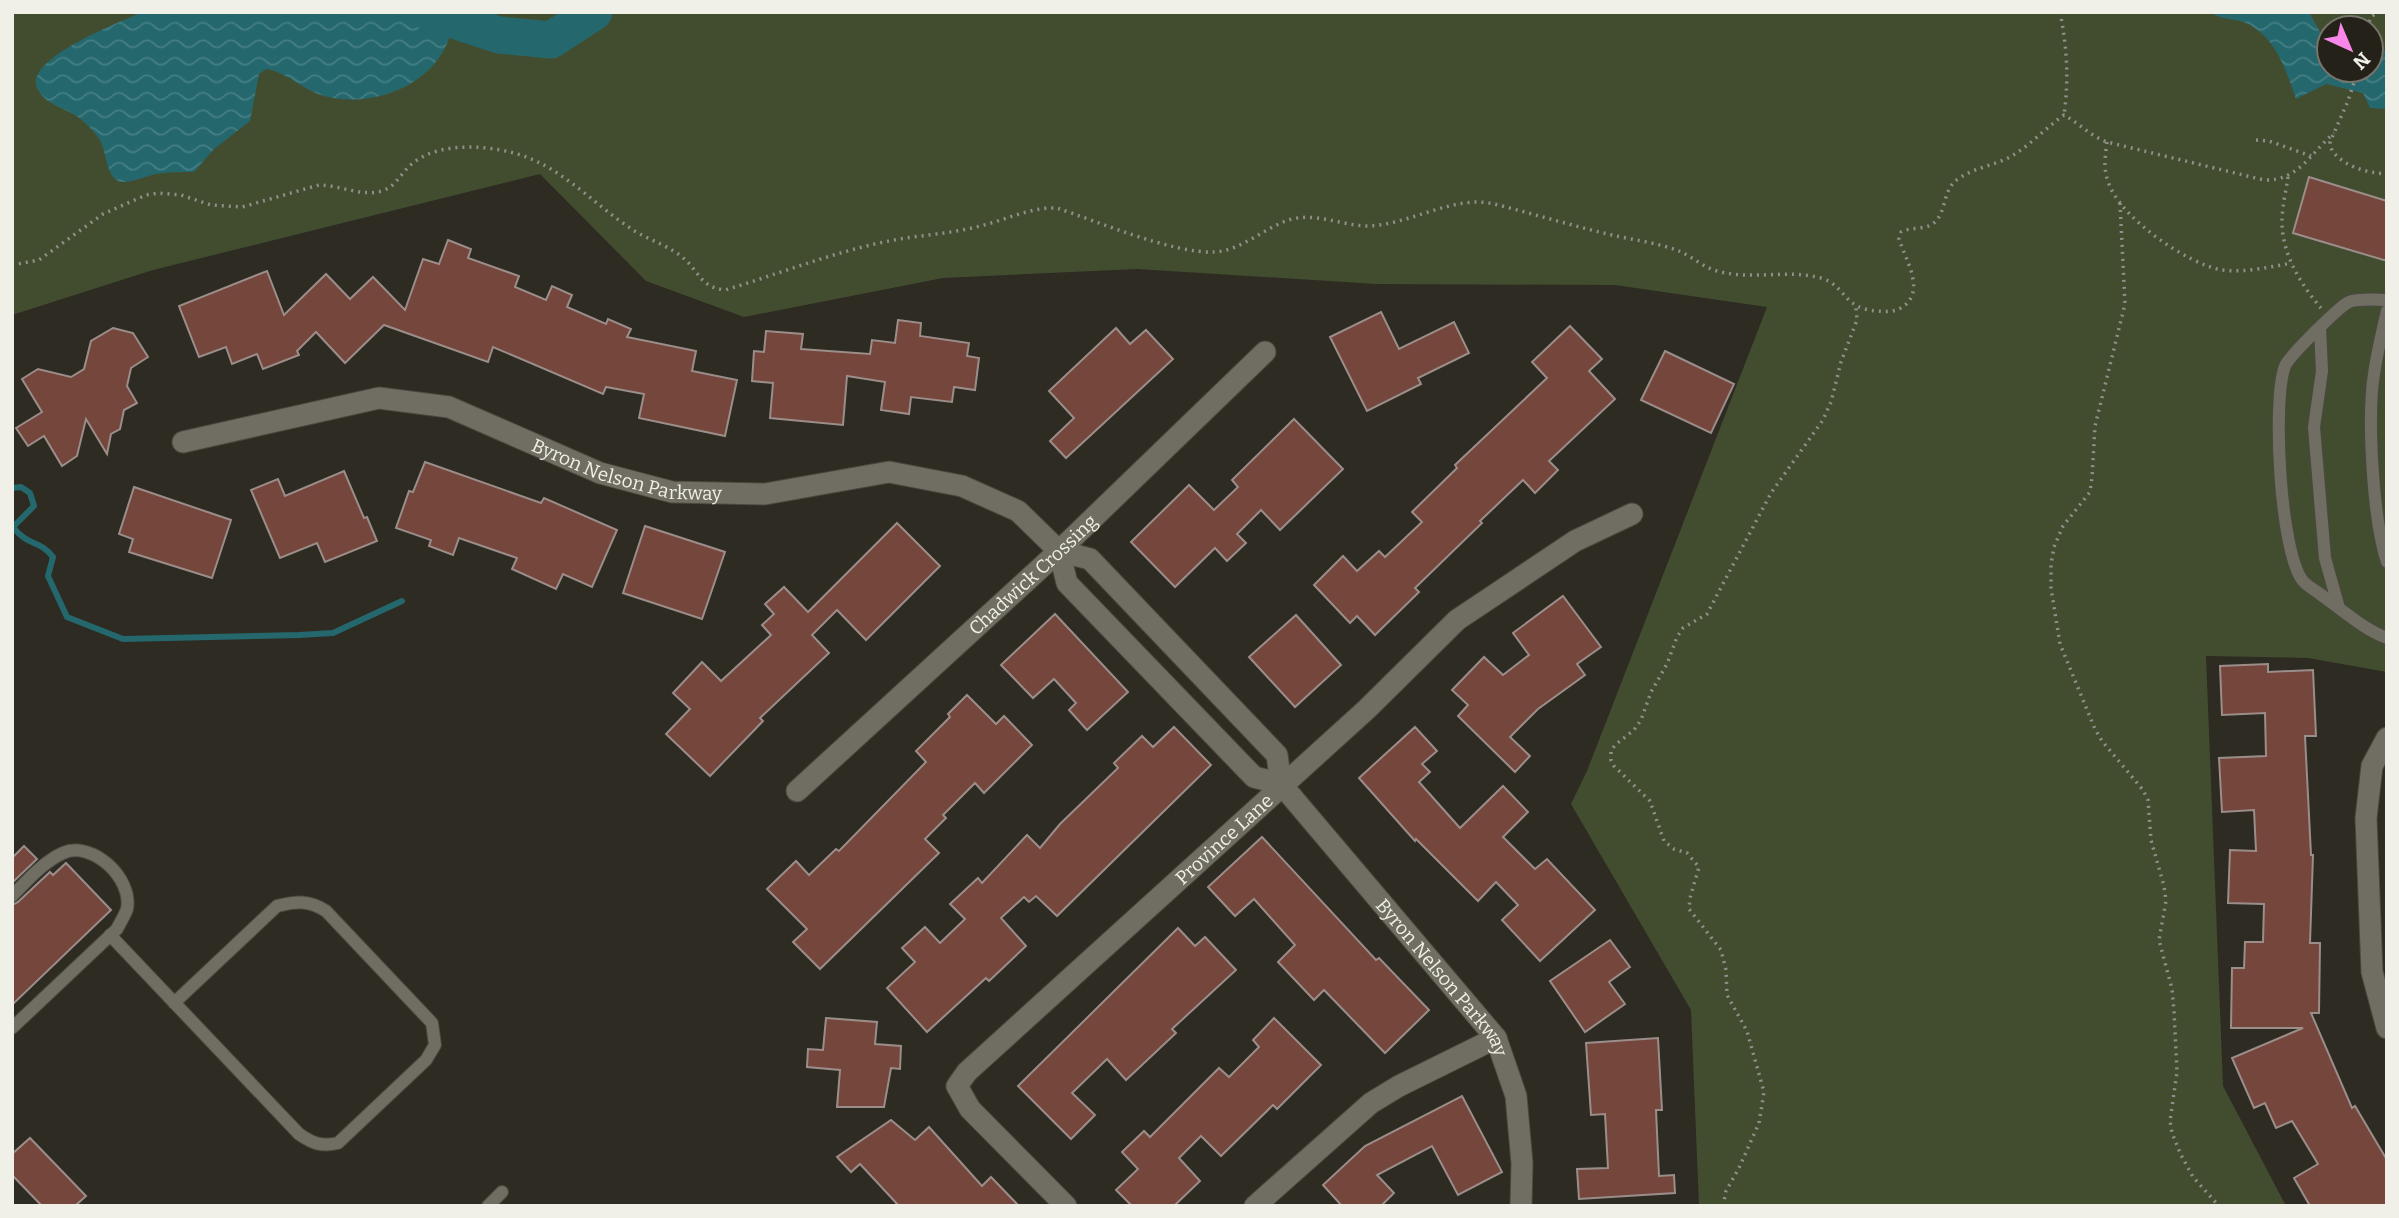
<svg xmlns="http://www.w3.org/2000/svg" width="2399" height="1218" font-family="Bitter,serif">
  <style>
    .grass { fill: #424d30; fill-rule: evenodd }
    .water { fill: url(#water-waves) }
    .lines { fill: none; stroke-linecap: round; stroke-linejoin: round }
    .stream { stroke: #24686e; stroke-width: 6 }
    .river { stroke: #24686e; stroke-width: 37 }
    .building { fill: #75463c; stroke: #9b8d8a; stroke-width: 2 }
    .lane-casing { stroke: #4a4940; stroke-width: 14 }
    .street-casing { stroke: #4a4940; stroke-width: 23 }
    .path { stroke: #919088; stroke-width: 3.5; stroke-dasharray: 2 5; stroke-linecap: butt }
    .lane { stroke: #706e63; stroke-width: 12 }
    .street { stroke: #706e63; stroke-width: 21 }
    .labels { text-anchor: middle; stroke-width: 7; stroke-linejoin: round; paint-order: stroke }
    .street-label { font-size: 19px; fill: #f0efe8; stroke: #242218 }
  </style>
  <defs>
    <pattern id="water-waves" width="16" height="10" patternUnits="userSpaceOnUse" patternTransform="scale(1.75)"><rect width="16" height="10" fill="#24686e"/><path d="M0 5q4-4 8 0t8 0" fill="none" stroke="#447e83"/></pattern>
  </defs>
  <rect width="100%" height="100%" fill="#2d2b22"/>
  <path class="grass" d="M12,12H2387V672L2308,658L2206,656L2223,1086L2286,1206H1699L1691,1010L1571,804L1587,771L1767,307L1615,285L1376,284L1137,269L943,278L744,317L646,281L540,174L153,270L12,315ZM2329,28H2371V70H2329Z"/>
  <g class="water">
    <path d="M142,12H418L452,28C441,82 376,110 324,96C303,90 287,72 266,69L259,74L250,121L214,149L194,172C182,172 168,172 156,174C146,176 136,181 125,182C106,184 107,152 100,140C95,132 88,126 82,120C68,108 48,107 38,90C20,59 122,22 142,12Z"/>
    <path d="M2210,12H2309L2329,48V70H2371V57L2387,49V109L2370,108L2363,93L2326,84L2296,99C2286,70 2276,37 2246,23C2234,18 2221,20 2210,12Z"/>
  </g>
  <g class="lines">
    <path class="stream" d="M12,488L21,487L30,493L34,506L13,527C28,547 39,539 53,557L48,576L67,617L123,639L299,635L333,633L402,601"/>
    <polyline class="river" points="429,12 499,35 551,40 594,12"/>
  </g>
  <g class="building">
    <polygon points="2309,177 2387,201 2387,261 2293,233"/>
    <polygon points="448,240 471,249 468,258 519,276 515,287 546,300 552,286 572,295 567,307 606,324 608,319 631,329 627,337 696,351 692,371 737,380 725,436 639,418 644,394 606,387 603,394 493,347 488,362 384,325 345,363 316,332 297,351 299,355 263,369 257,354 232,364 226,347 199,357 179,306 267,271 284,315 326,274 350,299 373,277 405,310 423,259 439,264"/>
    <polygon points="1381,312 1399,349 1454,322 1469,353 1418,378 1421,384 1367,411 1330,337"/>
    <polygon points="898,320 921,323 920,336 969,343 967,356 979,358 975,390 954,387 952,402 911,397 909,414 881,410 885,382 847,376 843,425 770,418 773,383 752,381 754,351 764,352 766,331 803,334 801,349 870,354 872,340 895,343"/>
    <polygon points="1570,326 1602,359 1589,371 1615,399 1549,461 1558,470 1535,493 1523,480 1480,521 1482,523 1415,588 1419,592 1375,635 1357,616 1350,623 1314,585 1343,556 1357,571 1379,551 1385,557 1422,522 1412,512 1457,468 1455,465 1547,378 1532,362"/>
    <polygon points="113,328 133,333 148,357 131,368 127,386 137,403 124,410 120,429 111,434 107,454 86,419 77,456 62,466 44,436 28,446 16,428 42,412 22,379 38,369 71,377 84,369 91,341"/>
    <polygon points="1116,328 1130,344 1146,330 1173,359 1066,458 1050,441 1074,418 1049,391"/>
    <polygon points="1665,351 1734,384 1711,433 1641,400"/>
    <polygon points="1294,419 1343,469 1280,530 1261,510 1237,534 1246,543 1227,561 1215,548 1175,587 1131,542 1189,485 1214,510 1238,487 1232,480"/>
    <polygon points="425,462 541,503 544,498 617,530 592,587 563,574 556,589 512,569 517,558 459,538 453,555 429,546 431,540 396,528 409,491 413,492"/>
    <polygon points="344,471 364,518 367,517 377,541 325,562 317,543 280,558 251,490 278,479 285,496"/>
    <polygon points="134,487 231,520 212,578 129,552 133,539 119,534"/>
    <polygon points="897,523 940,566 866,640 837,610 812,635 829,653 760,718 763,721 710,776 666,734 690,709 673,693 702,662 721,681 771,635 762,625 774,614 765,604 784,587 808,612"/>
    <polygon points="645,526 725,552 702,619 623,593"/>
    <polygon points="1563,596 1601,647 1577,664 1585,675 1538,709 1510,737 1530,756 1515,772 1458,716 1468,705 1452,690 1484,657 1503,675 1529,655 1513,633"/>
    <polygon points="1055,614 1128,692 1087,730 1069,710 1076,703 1054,679 1033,698 1001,665"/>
    <polygon points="1296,615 1341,665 1295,707 1249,657"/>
    <polygon points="2268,664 2268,672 2313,670 2316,736 2305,736 2311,855 2313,855 2310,943 2320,943 2319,1013 2311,1013 2352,1108 2355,1106 2387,1160 2387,1206 2310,1206 2294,1178 2318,1164 2292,1121 2276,1128 2265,1103 2254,1108 2232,1058 2303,1028 2231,1028 2232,968 2244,968 2245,942 2263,942 2264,904 2228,903 2230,850 2256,851 2254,810 2222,812 2219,758 2266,756 2265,713 2222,715 2220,666"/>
    <polygon points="967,695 996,724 1004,716 1032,745 984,793 975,783 943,815 946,818 925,839 939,853 820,969 793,942 807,929 767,889 796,861 809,875 836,849 839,851 926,762 916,751 950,717 948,714"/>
    <polygon points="1174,727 1211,765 1057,916 1036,896 1029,902 1024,897 1001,918 1026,946 989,981 986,978 927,1032 887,988 915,962 902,948 925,927 940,943 965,919 950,904 978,878 982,883 1027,835 1040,848 1060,824 1118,768 1114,763 1142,736 1153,747"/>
    <polygon points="1415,727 1437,751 1422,764 1430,772 1419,782 1460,828 1503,786 1528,812 1503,837 1535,869 1547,859 1595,910 1540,961 1502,920 1518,905 1496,882 1478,901 1416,839 1415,841 1359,778"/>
    <polygon points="1262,837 1376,960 1379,958 1429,1010 1385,1053 1324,990 1314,1000 1278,962 1295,945 1254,899 1235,916 1208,887"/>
    <polygon points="24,846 37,859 12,883 12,858"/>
    <polygon points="66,863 111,910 12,1005 12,905 18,902 50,872 53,875"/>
    <polygon points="1178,928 1195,946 1205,937 1236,970 1172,1029 1176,1033 1126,1080 1107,1059 1072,1093 1095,1115 1071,1139 1018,1086"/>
    <polygon points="1610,940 1630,967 1609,982 1625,1004 1585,1032 1550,981"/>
    <polygon points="826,1018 877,1022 875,1044 901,1046 900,1069 891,1068 884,1107 837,1107 840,1070 807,1067 808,1049 823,1050"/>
    <polygon points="1274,1018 1321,1065 1277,1109 1273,1105 1221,1156 1201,1136 1179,1158 1200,1181 1174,1206 1132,1206 1116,1190 1138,1169 1122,1152 1144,1131 1150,1137 1219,1068 1229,1077 1259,1047 1253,1040"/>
    <polygon points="1658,1038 1662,1110 1656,1110 1659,1176 1674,1175 1675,1193 1579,1199 1577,1169 1608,1168 1605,1114 1591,1115 1586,1043"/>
    <polygon points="1462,1096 1502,1172 1458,1195 1432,1146 1377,1175 1394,1193 1381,1206 1342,1206 1323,1185 1365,1146"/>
    <polygon points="891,1120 915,1140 929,1127 982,1186 991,1177 1019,1206 899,1206 860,1164 851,1172 837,1157"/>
    <polygon points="30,1138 86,1196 75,1206 42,1206 12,1175 12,1154"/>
  </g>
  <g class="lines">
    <g class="lane-casing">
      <g id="lane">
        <path d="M2387,300C2376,300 2359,298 2349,302C2340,306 2289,356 2285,366C2272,400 2280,553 2303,581C2307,586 2315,590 2320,594C2341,609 2363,629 2387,638"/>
        <path d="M2387,311C2382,332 2377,353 2374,374C2367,418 2373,520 2387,562"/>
        <polyline points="2320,328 2322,371 2314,427 2325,558 2339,608"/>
        <path d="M12,896C27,881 43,862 63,853C92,840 133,878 127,909C125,915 120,923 117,929L12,1028"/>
        <path d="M110,935L299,1134C312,1143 321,1147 338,1143L426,1060L435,1045L432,1023L326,911C309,900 296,901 277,906L174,1003"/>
        <polyline points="488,1206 502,1192"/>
      </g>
    </g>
    <g class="street-casing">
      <g id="street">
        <path id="s1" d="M183,442L379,398L449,407L600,473L672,492L765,494L889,472L962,486L1018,511L1059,551L1090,559L1277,755L1281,784L1496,1038L1516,1096L1522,1163L1521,1206"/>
        <polyline points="1059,551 1067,583 1254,777 1281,784"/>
        <polyline points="2387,738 2372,766 2366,818 2372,972 2387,1028"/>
        <path id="s2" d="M797,791L1059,551L1265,352"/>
        <path id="s3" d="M1066,1206L970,1109L957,1086L967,1072L1367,709L1457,620L1575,541L1632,514"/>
        <polyline points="1255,1206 1371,1103 1399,1086 1496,1038"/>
      </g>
    </g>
    <g class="path">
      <path d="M2060,12C2067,47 2069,80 2064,115"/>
      <polyline points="2366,28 2372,16 2378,12"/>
      <path d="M2358,70L2348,101L2330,142L2332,151C2347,168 2365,172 2387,174"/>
      <polyline points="2256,140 2269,141 2311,156"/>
      <path d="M2107,142C2105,157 2103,170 2109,184C2121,218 2187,264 2222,270C2245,273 2269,267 2292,263"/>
      <path d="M2288,177C2286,191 2282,207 2282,222C2282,254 2301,285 2321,308"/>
      <polyline points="2120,203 2125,304 2095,426 2092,478 2090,492 2063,526 2054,547 2051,564 2051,588 2060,644 2095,729 2102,741 2143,790 2148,800 2151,840 2164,886 2166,901 2159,940 2172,989 2174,1011 2177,1072 2170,1121 2172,1133 2181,1155 2193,1177 2219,1206"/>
      <path d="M12,265L39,260L103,214L146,195L158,193L181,195L211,205L242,207L319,185C339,185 362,197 382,191C397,186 401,172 413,163C438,143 481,145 510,152C558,163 591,202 630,228C646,239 665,244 681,256C699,270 699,287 725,290C779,274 833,252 889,241C919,235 950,234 980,226C1006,220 1030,207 1057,208C1099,222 1174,254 1215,252C1243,250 1266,226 1292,219C1317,213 1341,225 1366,226C1408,226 1454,194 1494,204C1534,214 1573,226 1612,235C1633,240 1659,243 1679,251C1693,257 1705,269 1721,272C1754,280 1788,269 1821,278C1847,286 1842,309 1878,311C1885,312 1892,312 1899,309C1928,294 1906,261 1899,239L1901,232C1912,226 1927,231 1936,221C1947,208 1943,189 1958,179C1973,168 1992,166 2008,158C2029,147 2044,129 2064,115C2079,123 2090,136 2107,142L2264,180C2298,181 2310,154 2334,133"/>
      <polyline points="1723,1206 1726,1191 1739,1168 1759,1123 1764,1092 1747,1031 1727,995 1726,970 1721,950 1689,909 1690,898 1699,867 1687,853 1674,849 1664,841 1650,801 1614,766 1611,760 1611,751 1615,745 1634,730 1641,720 1651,692 1667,664 1677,637 1683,628 1707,614 1771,493 1823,420 1831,402 1841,362 1857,320 1856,308"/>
    </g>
    <use href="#lane" class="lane"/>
    <use href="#street" class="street"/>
  </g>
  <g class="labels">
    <g class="street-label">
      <text dy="7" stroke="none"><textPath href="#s1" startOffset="462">Byron Nelson Parkway</textPath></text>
      <text dy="7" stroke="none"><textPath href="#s2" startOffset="320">Chadwick Crossing</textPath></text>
      <text dy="7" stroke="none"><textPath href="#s3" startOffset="527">Province Lane</textPath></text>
      <text dy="7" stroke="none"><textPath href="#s1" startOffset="1507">Byron Nelson Parkway</textPath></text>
    </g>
  </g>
  <rect width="2399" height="1218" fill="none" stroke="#f0efe8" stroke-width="28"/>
  <g transform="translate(2350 49) rotate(136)"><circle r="33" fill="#242218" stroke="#76746b" stroke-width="2"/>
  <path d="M0-5L12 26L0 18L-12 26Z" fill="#f987e9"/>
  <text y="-10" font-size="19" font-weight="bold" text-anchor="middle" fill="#f0efe8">N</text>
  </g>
</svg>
